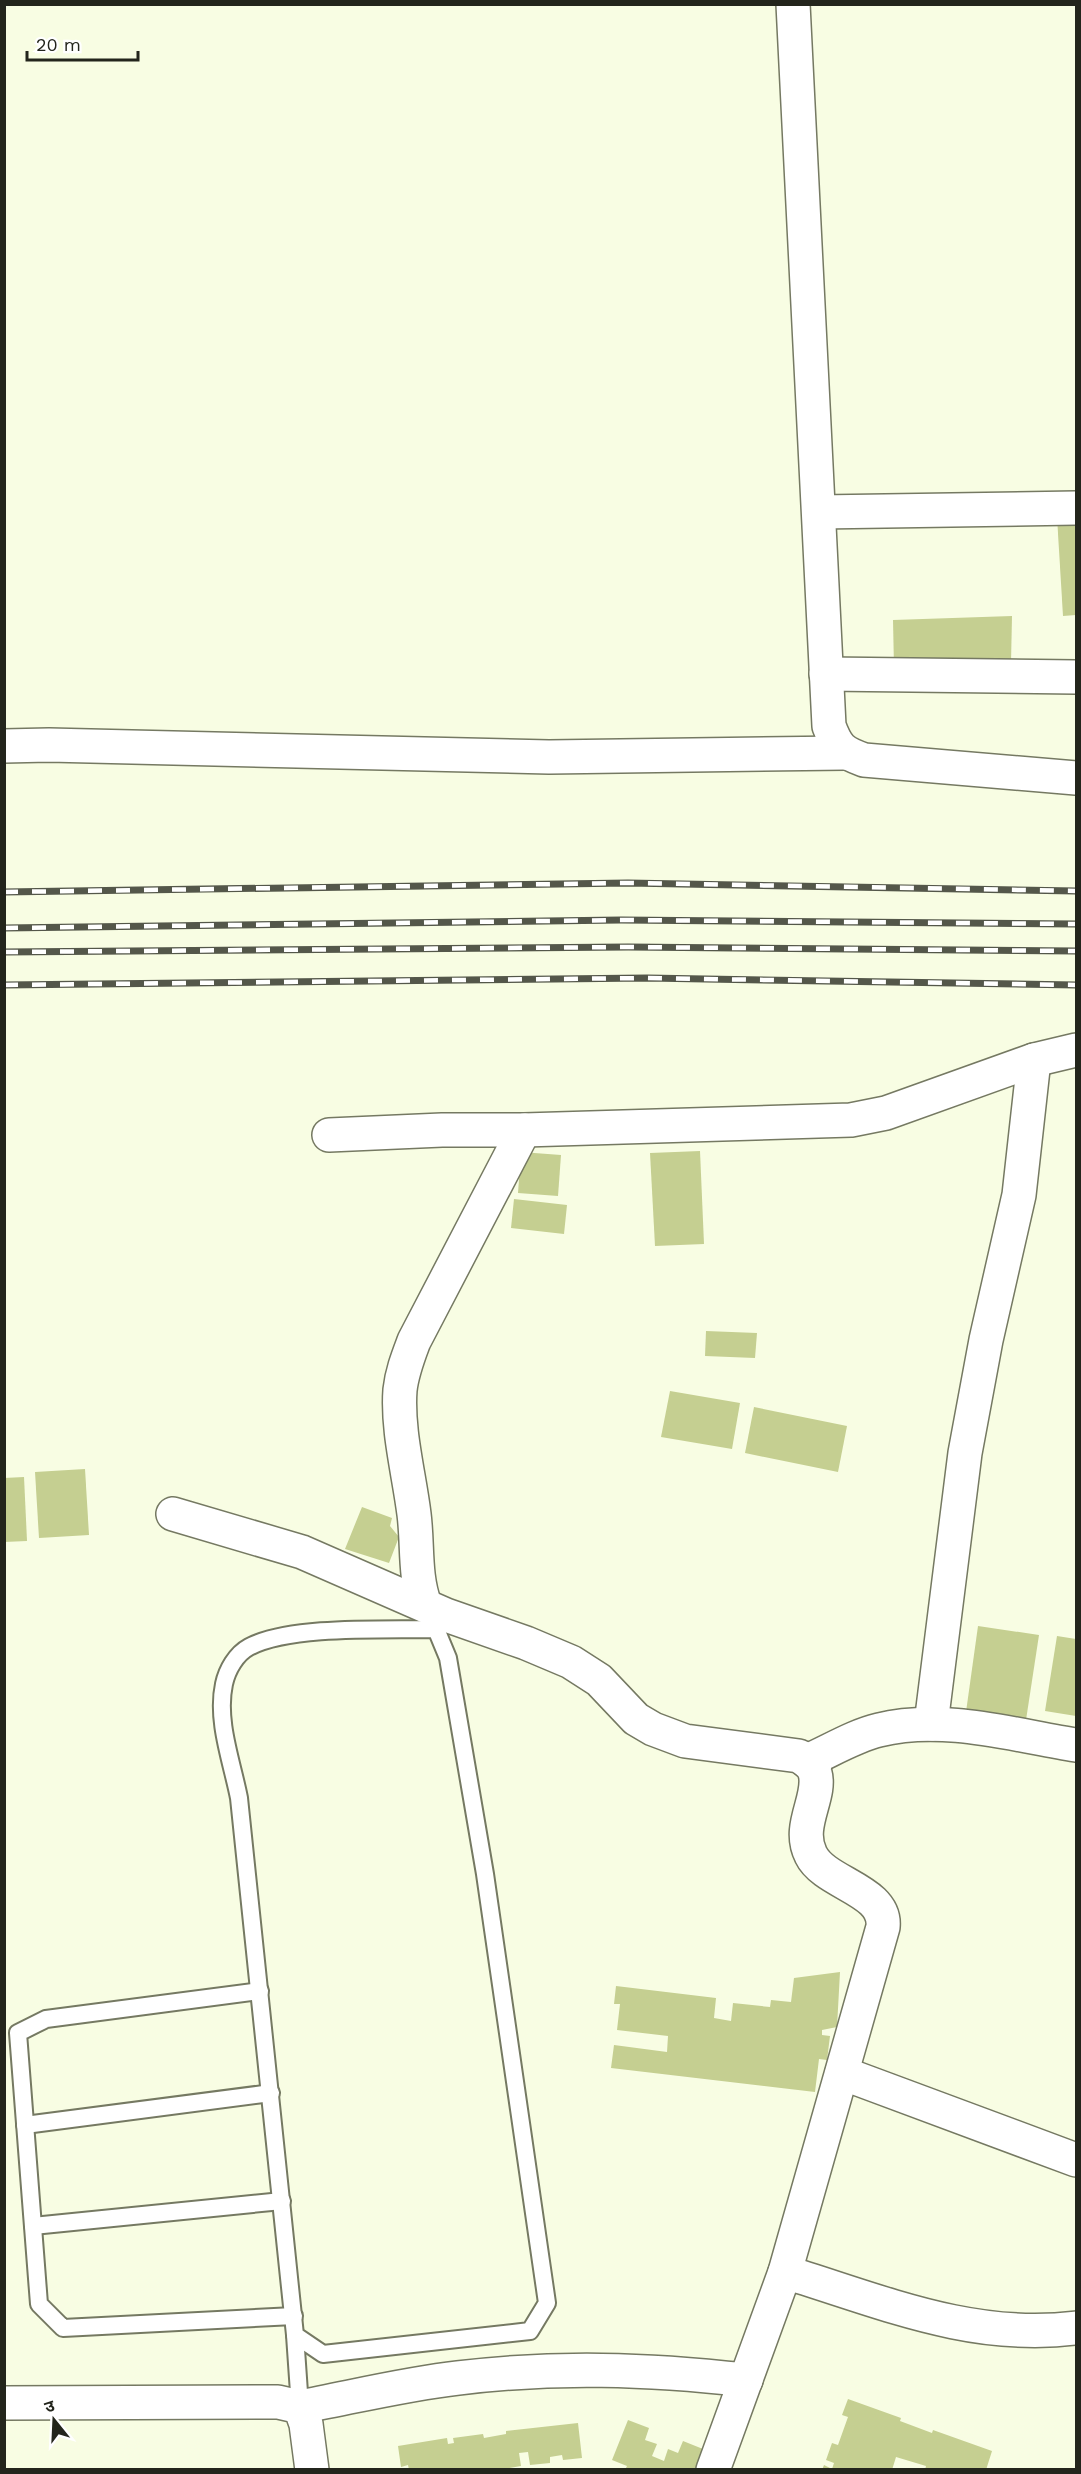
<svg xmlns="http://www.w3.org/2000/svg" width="1081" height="2474" font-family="'Work Sans','Noto Sans Devanagari',sans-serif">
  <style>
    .building { fill: #c5cf91 }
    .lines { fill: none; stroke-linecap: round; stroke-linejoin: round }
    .lane-casing { stroke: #757962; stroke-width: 20 }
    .street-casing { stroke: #757962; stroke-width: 36 }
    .secondary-casing { stroke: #757962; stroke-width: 36 }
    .lane { stroke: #fff; stroke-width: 16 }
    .street { stroke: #fff; stroke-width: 33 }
    .secondary { stroke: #fff; stroke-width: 33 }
    .rail-casing { stroke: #54574a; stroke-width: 7 }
    .rail { stroke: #fff; stroke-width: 4.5; stroke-dasharray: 14; stroke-linecap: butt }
  </style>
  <rect width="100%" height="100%" fill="#f8fde3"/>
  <g class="building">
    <polygon points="1076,516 1076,615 1063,616 1057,517"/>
    <polygon points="1012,616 1011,663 894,668 893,620"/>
    <polygon points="700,1151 704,1244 655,1246 650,1153"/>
    <polygon points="521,1152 561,1155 558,1196 518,1193"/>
    <polygon points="514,1199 567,1205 564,1234 511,1228"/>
    <polygon points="706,1331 757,1333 755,1358 705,1356"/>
    <polygon points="670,1391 740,1403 732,1449 661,1437"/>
    <polygon points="754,1407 847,1426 838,1472 745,1453"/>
    <polygon points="85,1469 89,1535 39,1538 35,1472"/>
    <polygon points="24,1477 27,1541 4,1542 4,1478"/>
    <polygon points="362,1507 392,1518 390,1526 399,1537 389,1563 345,1549"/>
    <polygon points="978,1626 1039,1635 1026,1720 966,1712"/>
    <polygon points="1057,1636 1076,1639 1076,1716 1045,1711"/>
    <polygon points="840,1972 837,2027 822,2030 822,2035 830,2036 827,2060 819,2059 815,2092 611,2068 614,2045 667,2052 668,2036 617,2030 620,2004 614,2004 616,1986 716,1998 714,2018 731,2021 733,2003 770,2007 771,2000 791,2002 794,1978"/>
    <polygon points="848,2399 901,2418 900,2421 932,2433 933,2430 992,2451 986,2470 925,2470 926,2466 896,2457 892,2470 822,2470 824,2465 832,2469 834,2463 826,2460 832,2443 838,2445 848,2417 842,2415"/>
    <polygon points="628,2420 649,2428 645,2440 657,2444 652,2456 664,2461 668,2449 678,2453 683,2441 703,2449 695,2470 625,2470 627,2466 612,2460"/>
    <polygon points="578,2423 582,2458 563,2460 562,2455 550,2457 550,2463 530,2465 528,2452 519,2453 521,2466 498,2470 409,2470 408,2465 401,2467 398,2446 447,2438 448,2444 454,2443 453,2438 483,2434 484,2438 506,2434 506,2431"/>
  </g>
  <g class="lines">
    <g class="lane-casing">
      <g id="lane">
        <path d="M436,1629L448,1658L485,1874L547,2303L530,2331L323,2354L295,2335L239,1798C232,1762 216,1721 224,1684C227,1670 236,1654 249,1647C291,1625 387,1630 436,1629Z"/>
        <polyline points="260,1991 46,2019 18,2033 39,2304 63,2328 294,2316"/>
        <polyline points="25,2125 271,2093"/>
        <polyline points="33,2226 282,2201"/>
        <polyline points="295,2335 300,2407"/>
      </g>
    </g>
    <g class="street-casing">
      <g id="street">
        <path d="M793,4L829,726C837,748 842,752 864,760L1076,778"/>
        <polyline points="819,512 1076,508"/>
        <polyline points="826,674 1076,677"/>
        <polyline points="4,746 49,745 549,757 845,753"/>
        <polyline points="329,1135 442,1130 524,1130 851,1120 886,1113 1034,1060 1076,1050"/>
        <path d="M173,1514L302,1552L446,1615L526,1643L571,1662L599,1680L636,1719L653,1729L685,1741L799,1756C805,1760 813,1765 815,1773C822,1797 796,1826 811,1855C825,1884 887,1890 883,1927L785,2272L713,2470"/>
        <path d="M425,1605C414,1575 418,1545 414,1514C409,1474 397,1430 400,1390C402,1372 408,1357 414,1341L524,1130"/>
        <polyline points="931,1724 965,1453 986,1340 1019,1195 1034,1060"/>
        <path d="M807,1761C830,1751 854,1736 879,1730C943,1714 1013,1735 1076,1745"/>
        <polyline points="842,2073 1076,2160"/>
        <path d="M785,2272C883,2302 972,2341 1076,2328"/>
        <path d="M300,2407C353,2397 405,2384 458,2378C556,2366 647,2369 746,2380"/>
      </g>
    </g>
    <g class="secondary-casing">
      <polyline id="secondary" points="4,2403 278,2402 300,2407 306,2424 312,2470"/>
    </g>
    <use href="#lane" class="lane"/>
    <use href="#street" class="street"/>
    <use href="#secondary" class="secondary"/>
    <g class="rail-casing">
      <g id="rail">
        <polyline points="4,892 628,883 1076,891"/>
        <polyline points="4,928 621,920 1076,924"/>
        <polyline points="4,952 628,947 1076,951"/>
        <polyline points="4,985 647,978 1076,985"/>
      </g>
    </g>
    <use href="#rail" class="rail"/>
  </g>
  <rect width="1081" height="2474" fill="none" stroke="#23251c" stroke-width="12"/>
  <g transform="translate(54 2420) rotate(342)" stroke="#ffffff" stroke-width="4.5" paint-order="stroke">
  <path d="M0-4.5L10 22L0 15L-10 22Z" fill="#23251c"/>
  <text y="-9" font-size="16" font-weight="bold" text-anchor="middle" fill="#23251c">उ</text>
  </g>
  <path d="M27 51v9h111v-9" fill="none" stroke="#23251c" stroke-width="3"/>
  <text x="36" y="51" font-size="18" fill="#23251c" stroke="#ffffff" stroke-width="4.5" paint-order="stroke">20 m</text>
</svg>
